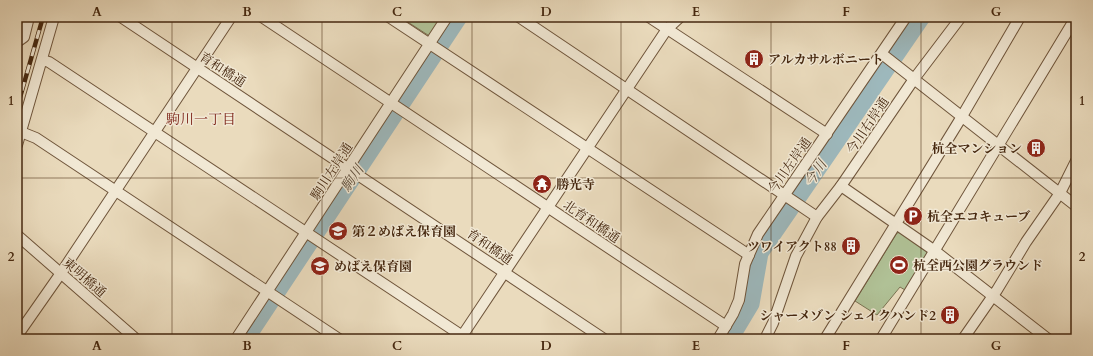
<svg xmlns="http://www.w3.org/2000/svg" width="1093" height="356" font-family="Cardo,'Noto Serif JP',serif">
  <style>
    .green { fill: #b0c196; stroke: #7b7453 }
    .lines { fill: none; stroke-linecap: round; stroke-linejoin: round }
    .river { stroke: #9db8bc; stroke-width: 17 }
    .minor-casing { stroke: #6f553b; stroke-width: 12 }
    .minor { stroke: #f1e8d4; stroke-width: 10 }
    .rail-casing { stroke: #462810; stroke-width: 4.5 }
    .rail { stroke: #f1e8d4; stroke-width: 3; stroke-dasharray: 9; stroke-linecap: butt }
    .grid { fill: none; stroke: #462810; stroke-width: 1; stroke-opacity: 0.55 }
    .labels { text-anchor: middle; stroke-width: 3; stroke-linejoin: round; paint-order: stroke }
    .poi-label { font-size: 13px; font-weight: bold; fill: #462810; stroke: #f1e8d4; text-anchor: start }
    .street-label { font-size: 13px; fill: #462810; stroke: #f1e8d4 }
    .neighbourhood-label { font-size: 14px; fill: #7a1f14; stroke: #f1e8d4 }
    .water-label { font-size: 14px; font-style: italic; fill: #5c4c3b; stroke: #f1e8d4 }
    .neatline { fill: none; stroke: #462810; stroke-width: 1.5 }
    .grid-label { font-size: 13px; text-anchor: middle; font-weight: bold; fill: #462810 }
  </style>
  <rect width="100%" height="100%" fill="#eadbbd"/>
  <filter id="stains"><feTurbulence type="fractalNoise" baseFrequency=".005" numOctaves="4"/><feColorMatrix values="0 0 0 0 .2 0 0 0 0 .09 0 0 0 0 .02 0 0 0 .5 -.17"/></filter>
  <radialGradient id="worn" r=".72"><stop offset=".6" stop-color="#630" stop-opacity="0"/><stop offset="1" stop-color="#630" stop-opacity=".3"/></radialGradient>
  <g class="green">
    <polygon points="400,17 444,17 431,37"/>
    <polygon points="901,232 926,249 928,255 905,290 900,287 877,315 855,301 897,233"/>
  </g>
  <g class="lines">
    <g class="river">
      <polyline points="246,339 459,17"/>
      <polyline points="730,339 751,304 760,253 922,17"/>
    </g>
    <g class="minor-casing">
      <g id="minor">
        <polyline points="121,17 604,339"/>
        <polyline points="262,17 726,326"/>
        <polyline points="389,17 749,255"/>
        <polyline points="519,17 817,217"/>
        <polyline points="649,17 827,134"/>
        <polyline points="17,42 24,37 29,17"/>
        <polyline points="882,54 1076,206"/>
        <polyline points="42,60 49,62 467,339"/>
        <polyline points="21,132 36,138 339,339"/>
        <polyline points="17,145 54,17"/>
        <polyline points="841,186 935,251 1048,339"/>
        <polyline points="17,235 136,339"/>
        <polyline points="17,336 61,273 231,17"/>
        <polyline points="236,339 447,17"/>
        <polyline points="460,339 667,29 680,17"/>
        <polyline points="718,339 733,314 739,300 745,264 758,234 906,17"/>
        <polyline points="765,339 773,323 796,256 817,217 841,186 914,79 961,17"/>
        <polyline points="825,339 961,118 1020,17"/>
        <polyline points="881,339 1076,17"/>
        <polyline points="963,339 997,290 1026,242 1060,193 1076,161"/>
      </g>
    </g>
    <use href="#minor" class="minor"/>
    <g class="rail-casing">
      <polyline id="rail" points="17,108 43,17"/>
    </g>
    <use href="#rail" class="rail"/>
  </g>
  <path class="grid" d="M172,17V339M322,17V339M472,17V339M621,17V339M771,17V339M921,17V339M17,178H1076"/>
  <defs>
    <g id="building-disc" transform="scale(1)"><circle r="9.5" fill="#8f2418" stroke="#f1e8d4"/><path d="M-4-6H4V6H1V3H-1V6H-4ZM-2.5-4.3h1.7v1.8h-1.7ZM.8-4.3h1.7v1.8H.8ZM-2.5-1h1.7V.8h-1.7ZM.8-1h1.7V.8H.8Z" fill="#fff"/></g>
    <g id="temple-disc" transform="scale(1)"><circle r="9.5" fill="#8f2418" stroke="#f1e8d4"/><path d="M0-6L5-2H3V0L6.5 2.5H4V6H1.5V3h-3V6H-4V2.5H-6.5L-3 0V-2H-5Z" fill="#fff"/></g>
    <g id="parking-disc" transform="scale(1)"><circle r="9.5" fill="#8f2418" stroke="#f1e8d4"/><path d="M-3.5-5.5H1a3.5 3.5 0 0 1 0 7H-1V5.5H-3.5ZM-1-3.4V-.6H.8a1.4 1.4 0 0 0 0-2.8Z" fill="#fff"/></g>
    <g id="school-disc" transform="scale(1)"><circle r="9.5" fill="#8f2418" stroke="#f1e8d4"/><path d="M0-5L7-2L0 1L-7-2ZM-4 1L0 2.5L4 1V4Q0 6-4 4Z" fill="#fff"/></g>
    <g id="stadium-disc" transform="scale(1)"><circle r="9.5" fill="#8f2418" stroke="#f1e8d4"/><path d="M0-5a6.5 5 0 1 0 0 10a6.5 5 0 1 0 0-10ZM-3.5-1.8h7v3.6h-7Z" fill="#fff"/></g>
  </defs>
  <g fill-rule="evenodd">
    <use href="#building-disc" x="754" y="59"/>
    <use href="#building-disc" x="1036" y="148"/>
    <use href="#temple-disc" x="542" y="184"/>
    <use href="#parking-disc" x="913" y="216"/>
    <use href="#school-disc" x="338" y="231"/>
    <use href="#building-disc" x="851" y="246"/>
    <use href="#stadium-disc" x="899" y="265"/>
    <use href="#school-disc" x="320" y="266"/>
    <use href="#building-disc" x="950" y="315"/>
  </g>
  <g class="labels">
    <g class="poi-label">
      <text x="768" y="64">アルカサルボニート</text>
      <text x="1022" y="153" text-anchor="end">杭全マンション</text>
      <text x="556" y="189">勝光寺</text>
      <text x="927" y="221">杭全エコキューブ</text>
      <text x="352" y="236">第２めばえ保育園</text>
      <text x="837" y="251" text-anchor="end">ツワイアクト88</text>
      <text x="913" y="270">杭全西公園グラウンド</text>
      <text x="334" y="271">めばえ保育園</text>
      <text x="936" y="320" text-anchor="end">シャーメゾン シェイクハンド2</text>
    </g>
    <g class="street-label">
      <text transform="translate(223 69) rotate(33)" y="5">育和橋通</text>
      <text transform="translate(867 125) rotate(-56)" y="5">今川右岸通</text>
      <text transform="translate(789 165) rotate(-55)" y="5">今川左岸通</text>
      <text transform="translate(331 171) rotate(-57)" y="5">駒川左岸通</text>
      <text transform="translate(592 221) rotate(34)" y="5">北育和橋通</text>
      <text transform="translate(490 246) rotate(34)" y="5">育和橋通</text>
      <text transform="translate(85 277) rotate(41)" y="5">東明橋通</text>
    </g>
    <g class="neighbourhood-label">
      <text x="201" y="124">駒川一丁目</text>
    </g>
    <g class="water-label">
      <text transform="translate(815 173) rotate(-56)" y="5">今川</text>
      <text transform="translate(352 178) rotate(-56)" y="5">駒川</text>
    </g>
  </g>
  <rect width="1093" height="356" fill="none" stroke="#eadbbd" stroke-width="44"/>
  <rect x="22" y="22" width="1049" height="312" class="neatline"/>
  <g class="grid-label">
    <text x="97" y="16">A</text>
    <text x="247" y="16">B</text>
    <text x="397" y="16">C</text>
    <text x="546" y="16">D</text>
    <text x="696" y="16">E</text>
    <text x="846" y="16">F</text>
    <text x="996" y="16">G</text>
    <text x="11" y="105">1</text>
    <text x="1082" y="105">1</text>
    <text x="11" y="261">2</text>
    <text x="1082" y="261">2</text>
    <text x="97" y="350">A</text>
    <text x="247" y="350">B</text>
    <text x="397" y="350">C</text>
    <text x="546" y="350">D</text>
    <text x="696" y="350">E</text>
    <text x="846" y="350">F</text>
    <text x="996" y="350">G</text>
  </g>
  <rect width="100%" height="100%" filter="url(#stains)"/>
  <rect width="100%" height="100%" fill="url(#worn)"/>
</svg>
